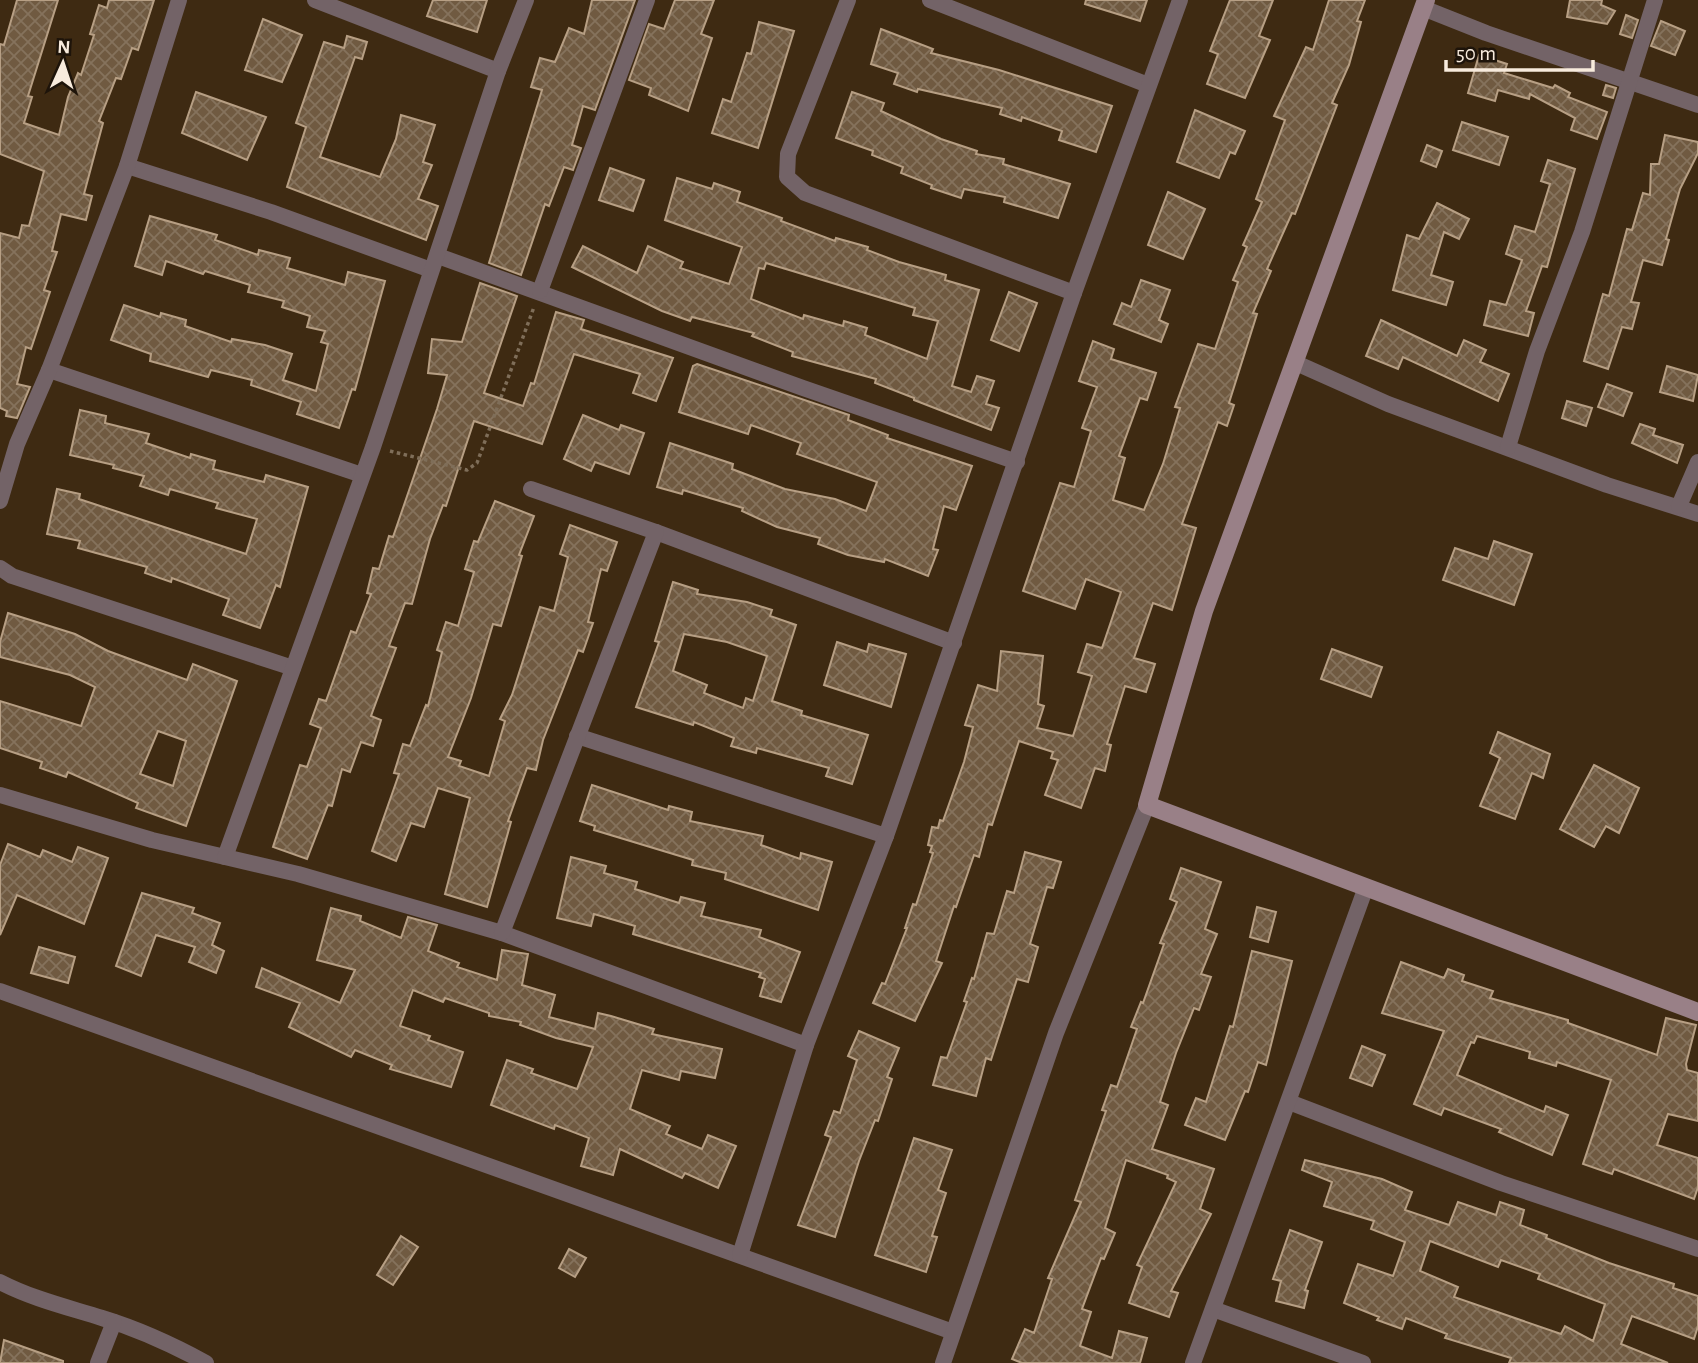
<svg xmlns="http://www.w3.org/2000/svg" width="1698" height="1363" font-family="'Alegreya Sans',sans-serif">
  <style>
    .building { fill: url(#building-cross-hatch); stroke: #b79f84; stroke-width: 2; fill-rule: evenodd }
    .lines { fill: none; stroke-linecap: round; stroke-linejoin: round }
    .path { stroke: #7f6e59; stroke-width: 3.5; stroke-dasharray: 3.5 3.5; stroke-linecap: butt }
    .street { stroke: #736367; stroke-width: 16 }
    .secondary { stroke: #998087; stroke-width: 18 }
  </style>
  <defs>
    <pattern id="building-cross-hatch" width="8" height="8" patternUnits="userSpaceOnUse" patternTransform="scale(1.75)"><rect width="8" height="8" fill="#705a41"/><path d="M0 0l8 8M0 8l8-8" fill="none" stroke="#85725c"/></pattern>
  </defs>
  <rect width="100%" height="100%" fill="#3e2a12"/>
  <g class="building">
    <polygon points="17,0 58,0 28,96 32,97 24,123 59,135 68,97 78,73 81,75 94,35 90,34 99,5 107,8 109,0 154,0 138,50 132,48 121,79 116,78 99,121 103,123 84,194 92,196 86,220 61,214 52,251 57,252 44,290 50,292 31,349 26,347 17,384 30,387 17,418 6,416 7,411 0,408 0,233 19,238 22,225 29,226 44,171 0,154 0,44 4,45"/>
    <polygon points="433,0 487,0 477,32 427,16"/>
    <polygon points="592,0 635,0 595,110 583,106 572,145 581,148 573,170 564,167 549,206 545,204 521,275 489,263 542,90 531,87 540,58 555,62 569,28 584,34"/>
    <polygon points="675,0 714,0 701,34 712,38 688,111 649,95 651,88 629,80 649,24 664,29"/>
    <polygon points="1086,0 1147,0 1140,21 1085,4"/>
    <polygon points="1230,0 1273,0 1259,36 1270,40 1245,98 1207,84 1218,54 1210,51"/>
    <polygon points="1329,0 1365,0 1357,21 1361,22 1349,65 1332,103 1337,105 1295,214 1292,213 1267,269 1271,271 1253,313 1257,314 1229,403 1234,405 1227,426 1218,422 1182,524 1196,528 1172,610 1153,603 1134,658 1155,664 1146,692 1125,686 1107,744 1111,745 1105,771 1095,768 1081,808 1045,795 1058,760 1051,758 1053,752 1019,741 992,825 988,824 979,857 974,855 956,907 954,906 936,961 942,963 915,1021 873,1003 882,983 885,984 907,928 905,928 913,904 916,905 933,853 930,852 932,846 928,845 932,827 938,828 940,820 943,821 964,762 973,727 965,725 978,685 997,691 1001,651 1043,656 1038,704 1044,706 1037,728 1073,736 1092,676 1078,672 1087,644 1102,648 1121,592 1086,579 1075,609 1023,591 1060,483 1074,487 1091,431 1082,428 1097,387 1079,381 1093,341 1114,349 1111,359 1156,373 1147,400 1140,398 1119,456 1125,458 1113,500 1144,510 1163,464 1180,408 1175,407 1198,344 1215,349 1238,282 1233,280 1247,247 1243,245 1262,202 1256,199 1285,120 1274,116 1306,47 1313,50"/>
    <polygon points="1570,0 1602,0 1601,5 1615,11 1607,24 1567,17"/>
    <polygon points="1626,15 1638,20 1632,38 1620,34"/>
    <polygon points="263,19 302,35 282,82 245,70"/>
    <polygon points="1661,21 1685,31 1675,55 1651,46"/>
    <polygon points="759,22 794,31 758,148 712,133 723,99 731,102 747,53 751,54"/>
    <polygon points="881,29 933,49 931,53 999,70 1112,106 1096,152 1059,140 1062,131 1022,117 1021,121 1000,114 1002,108 918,89 917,92 894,84 898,73 871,64"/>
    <polygon points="347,36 367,42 362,59 355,57 320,157 380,177 396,139 401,115 435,125 423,162 432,165 418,199 438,206 426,240 287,187 306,127 296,123 324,42 344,48"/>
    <polygon points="1479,55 1507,64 1504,73 1553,88 1555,85 1570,93 1568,97 1607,112 1597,139 1571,130 1575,118 1530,94 1529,99 1498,90 1495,101 1468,93"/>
    <polygon points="1606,85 1616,88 1613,98 1603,95"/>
    <polygon points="196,92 266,117 247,160 182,133"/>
    <polygon points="852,92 884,103 881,111 941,139 977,151 976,154 1004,159 1003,164 1070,184 1058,218 1004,202 1005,197 964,189 961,198 931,188 932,185 901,173 903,167 872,155 873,151 836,138"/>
    <polygon points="1195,110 1245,131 1235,154 1230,152 1219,178 1177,162"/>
    <polygon points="1462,122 1508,137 1499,165 1453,150"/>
    <polygon points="1665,135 1698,142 1698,153 1680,189 1666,239 1669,240 1662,265 1643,260 1631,302 1639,303 1632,329 1622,327 1608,369 1584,361 1603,294 1609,296 1627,229 1632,230 1643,193 1650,195 1651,164 1659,164"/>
    <polygon points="1427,145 1442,151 1436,167 1421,161"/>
    <polygon points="1548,160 1575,169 1547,267 1542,266 1526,311 1534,313 1528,336 1484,325 1490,301 1506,305 1522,260 1506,254 1515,226 1535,232 1550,184 1541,181"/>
    <polygon points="610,168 644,180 633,211 599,200"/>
    <path d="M677,178L712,189L714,183L740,192L737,202L782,218L781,221L835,241L836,238L868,247L867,250L899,262L946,275L945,280L979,290L952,386L971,392L977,376L994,381L986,404L999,408L991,430L914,400V398L875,383L876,379L792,356L793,352L752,336L754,333L692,317L690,321L662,311L572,267L583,246L637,273L648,246L683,262L680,268L729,284L742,247L665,220ZM766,263L915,308L913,315L938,321L927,359L865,335L867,328L844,321L843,326L804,315L803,319L751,299L759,268L764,269Z"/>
    <polygon points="1168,192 1205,209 1183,259 1148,245"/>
    <polygon points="1437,203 1469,219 1459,239 1444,232 1431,275 1453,282 1446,305 1393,290 1407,235 1419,239"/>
    <polygon points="150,216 217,235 215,240 258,255 259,250 290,258 287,268 345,285 348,272 385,281 355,390 352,389 339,428 297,414 301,402 251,385 252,380 211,370 208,377 150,361 151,354 111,340 124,305 160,317 161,313 186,320 185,326 231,342 232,339 265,345 292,354 283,380 316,391 328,344 321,342 325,331 307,327 310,316 282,307 284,301 248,292 250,285 205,271 203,274 166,261 162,275 135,266"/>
    <polygon points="1141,280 1170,290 1159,320 1168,324 1161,342 1114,324 1122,303 1131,307"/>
    <polygon points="480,283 517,296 484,393 523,406 531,383 534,384 556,312 584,320 581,329 673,358 656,401 633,393 640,374 574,354 542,444 474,421 446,506 443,505 430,539 412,604 405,603 389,646 396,648 371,716 381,720 373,746 361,742 350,772 342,769 332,806 328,805 307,859 273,847 300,765 307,767 321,728 310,724 319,699 326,701 351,631 356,633 371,594 367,593 373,568 379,569 389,536 393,537 437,409 447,375 428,373 432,339 462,342"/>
    <polygon points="1009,292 1037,303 1019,351 991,340"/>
    <polygon points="1381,320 1457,356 1464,340 1486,350 1480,362 1509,374 1498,401 1403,357 1398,369 1366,356"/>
    <polygon points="697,364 849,415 848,420 888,435 887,438 972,466 956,510 944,506 933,549 938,550 928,576 885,559 884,562 848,555 818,544 820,538 777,527 742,511 743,508 683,490 682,494 657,487 670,443 733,464 732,469 785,489 835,499 866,511 877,482 797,454 801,443 751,425 748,434 679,412 693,366"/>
    <polygon points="1667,366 1698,375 1693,401 1660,392"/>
    <polygon points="1607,384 1632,393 1623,416 1598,407"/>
    <polygon points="1567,401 1592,408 1586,426 1562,418"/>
    <polygon points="80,410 106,416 105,423 149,434 146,443 190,458 191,454 215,461 213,469 264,482 266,475 308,487 280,587 276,585 260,628 223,615 229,599 172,578 171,582 145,573 147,567 78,548 80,541 47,534 57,489 80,494 79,499 246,554 257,519 216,508 218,503 170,489 168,495 140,486 144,476 113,468 114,465 70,455"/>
    <polygon points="583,415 619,430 621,425 644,433 629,474 595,462 591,471 564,459"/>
    <polygon points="1640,424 1655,429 1653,435 1683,445 1677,463 1632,443"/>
    <polygon points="495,501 534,516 519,555 522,556 501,626 493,624 471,698 448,757 461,761 459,766 489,776 505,721 500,719 512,695 540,607 554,611 568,557 560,554 570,525 617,542 607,571 601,569 588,622 593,623 583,652 578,650 563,689 543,740 536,770 527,768 508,821 511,822 487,907 445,894 470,798 438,788 424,827 411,823 396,861 372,851 399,774 394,773 403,744 410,746 426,705 428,706 442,652 437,650 446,622 458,626 474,572 465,569 474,541 478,542"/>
    <polygon points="1494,541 1532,554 1514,605 1443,580 1455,548 1488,559"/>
    <path d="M673,582L698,590L697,594L747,602L772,610L770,616L796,625L772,701L802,711L801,715L868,735L852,784L826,776L829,768L757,748L756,753L731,746L734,738L694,722L693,725L636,707L659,642L655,641ZM684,634L727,642L767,656L753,701L746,698L743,708L704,693L707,685L673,671Z"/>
    <path d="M8,613L75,634L108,651L187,680L193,664L237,681L186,826L136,808L138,803L68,772L66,777L40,768L42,762L0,748V701L81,726L95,687L70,675L0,657V642ZM158,731L186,741L173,786L140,774Z"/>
    <polygon points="837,642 867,652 869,644 906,654 891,707 824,685"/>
    <polygon points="1332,649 1382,667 1371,697 1321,679"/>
    <polygon points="1498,732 1550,754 1543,778 1532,773 1515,819 1480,806 1500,758 1490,753"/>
    <polygon points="1594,765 1639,788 1619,833 1606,826 1594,847 1560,829"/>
    <polygon points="592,785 668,810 669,806 692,812 690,821 763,836 761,845 800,859 801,853 832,862 818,910 725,879 726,873 692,865 693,860 594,830 595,826 580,821"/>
    <polygon points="8,844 40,857 43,850 72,862 78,847 108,858 84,924 17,895 0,935 0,865"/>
    <polygon points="1025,852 1061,862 1053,888 1047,887 1030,944 1038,947 1028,982 1017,979 991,1060 986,1058 976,1096 933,1085 941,1057 947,1058 967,1002 964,1001 972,978 974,979 987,933 994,934 1007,891 1014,893"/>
    <polygon points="571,857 606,866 604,873 637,882 635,889 679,903 681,897 705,903 701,916 761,930 759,937 800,952 781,1002 760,996 765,979 759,977 761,973 633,934 635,926 594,914 591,926 557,918"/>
    <polygon points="1181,868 1221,882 1205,929 1217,934 1201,974 1211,977 1199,1010 1194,1008 1176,1053 1160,1102 1168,1105 1152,1149 1214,1169 1200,1209 1211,1214 1171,1291 1178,1293 1169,1317 1129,1303 1142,1267 1137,1265 1176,1182 1167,1178 1168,1175 1126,1160 1105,1228 1115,1233 1104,1259 1101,1258 1082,1309 1091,1312 1080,1346 1112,1358 1119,1331 1147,1338 1140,1363 1022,1363 1012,1359 1025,1329 1034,1333 1052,1279 1048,1278 1081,1202 1075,1200 1106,1111 1102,1110 1111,1085 1117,1087 1137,1029 1131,1027 1141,1002 1143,1003 1164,944 1160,943 1177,902 1170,899"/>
    <polygon points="142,893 194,908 192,913 220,923 212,945 224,951 216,973 189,962 195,947 156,935 141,976 116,966"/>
    <polygon points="1257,907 1276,912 1268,942 1250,937"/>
    <polygon points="331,908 361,916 360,921 401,938 408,917 437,925 428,951 459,963 457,967 497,980 502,950 528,954 522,985 555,995 549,1017 595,1029 598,1013 611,1016 654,1029 652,1034 722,1049 715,1078 681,1071 679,1080 642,1070 630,1109 670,1126 666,1134 702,1149 708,1135 736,1146 718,1188 685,1173 682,1178 620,1149 613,1175 581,1166 589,1138 555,1125 554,1129 491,1105 507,1060 533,1069 531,1073 577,1089 593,1047 556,1038 520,1025 521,1022 489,1016 489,1013 445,998 443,1002 413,990 400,1026 430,1036 428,1040 463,1052 451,1087 390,1069 392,1065 355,1050 351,1057 289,1027 300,1003 256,987 262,968 340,1003 355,970 317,960"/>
    <polygon points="39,947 75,957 68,983 31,973"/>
    <polygon points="1252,951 1292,961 1266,1065 1258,1062 1248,1092 1245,1091 1225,1140 1185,1125 1196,1098 1206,1102 1230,1026 1233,1027"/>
    <polygon points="1401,962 1444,978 1448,969 1464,975 1462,981 1493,991 1490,998 1568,1020 1568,1023 1657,1055 1666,1018 1696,1025 1686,1064 1687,1070 1698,1073 1698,1121 1668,1114 1657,1145 1698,1158 1698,1187 1694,1199 1614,1169 1612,1174 1583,1164 1611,1080 1557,1062 1556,1066 1529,1058 1530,1052 1477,1036 1474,1043 1471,1042 1457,1075 1544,1112 1546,1106 1568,1115 1552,1155 1499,1132 1501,1129 1444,1108 1441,1115 1414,1104 1444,1031 1382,1013"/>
    <polygon points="859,1031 899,1048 887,1077 892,1079 878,1121 875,1120 859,1161 835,1237 798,1225 831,1137 825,1135 834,1111 840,1113 857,1060 848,1056"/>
    <polygon points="1362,1046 1385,1055 1372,1086 1350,1078"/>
    <polygon points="914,1138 952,1150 938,1190 946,1193 932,1236 937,1237 926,1272 875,1255"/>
    <path d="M1305,1160L1382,1179L1412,1192L1405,1210L1449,1225L1458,1202L1496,1215L1500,1202L1524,1210L1520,1225L1547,1235L1546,1238L1609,1263L1674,1284L1673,1288L1698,1296V1326L1694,1339L1632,1316L1621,1344L1668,1363H1509L1511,1358L1445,1338L1447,1334L1406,1318L1402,1329L1377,1320L1379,1317L1344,1303L1358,1264L1393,1276L1405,1242L1371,1229L1374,1221L1324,1206L1332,1182L1302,1170ZM1430,1241L1498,1267L1501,1260L1540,1274L1538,1279L1605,1304L1593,1341L1565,1326L1561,1334L1454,1297L1458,1287L1420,1271Z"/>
    <polygon points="1290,1230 1322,1242 1305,1290 1308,1291 1304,1308 1276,1301 1281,1281 1273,1279"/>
    <polygon points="401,1236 418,1247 393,1285 377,1275"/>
    <polygon points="569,1249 586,1258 575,1277 559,1268"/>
    <polygon points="4,1340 63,1361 63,1363 0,1363"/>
  </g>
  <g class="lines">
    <polyline class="path" points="390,451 467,470 477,463 534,307"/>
    <g class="street">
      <polyline points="315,0 498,71"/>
      <polyline points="848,0 788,154 787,177 805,193 1074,293"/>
      <polyline points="930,0 1148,85"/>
      <polyline points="1423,8 1486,33 1698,105"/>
      <polyline points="127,166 271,212 431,270"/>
      <polyline points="438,256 803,388 1017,462"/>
      <polyline points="540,291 647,0"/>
      <polyline points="1296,363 1388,404 1607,485 1698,514"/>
      <polyline points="49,370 362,475"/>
      <polyline points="1508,447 1537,351 1582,232 1655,0"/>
      <polyline points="0,501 17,444 49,370 127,166 179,0"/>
      <polyline points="1679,506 1698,462"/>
      <polyline points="656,532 954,643"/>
      <polyline points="0,568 12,576 293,668"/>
      <polyline points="577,736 886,836"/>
      <polyline points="0,795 152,840 225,857 373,447 498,71 526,0"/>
      <polyline points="225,857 298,874 502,933 806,1045"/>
      <polyline points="502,933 656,532 531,489"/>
      <polyline points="0,991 953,1332"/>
      <polyline points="1289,1102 1501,1183 1698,1249"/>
      <polyline points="740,1255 806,1045 886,836 1074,293 1180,0"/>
      <path d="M0,1282C33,1299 67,1307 102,1318C138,1329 173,1345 206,1363"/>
      <polyline points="1213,1309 1363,1363"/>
      <polyline points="98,1363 114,1322"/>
      <polyline points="943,1363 1056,1033 1147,805"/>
      <polyline points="1193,1363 1366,887"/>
    </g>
    <polyline class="secondary" points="1426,0 1204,611 1147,805 1698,1012"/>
  </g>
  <g transform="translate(63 63) rotate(3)" stroke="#1e140a" stroke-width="5" paint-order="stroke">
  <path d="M0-5L12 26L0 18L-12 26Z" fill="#f8ebdd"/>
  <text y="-10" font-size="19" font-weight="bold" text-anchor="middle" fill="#f8ebdd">N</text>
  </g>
  <path d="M1446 60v10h147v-10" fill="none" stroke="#f8ebdd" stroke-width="3.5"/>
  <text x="1456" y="60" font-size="21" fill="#f8ebdd" stroke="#1e140a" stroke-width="5" paint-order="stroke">50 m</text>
</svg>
